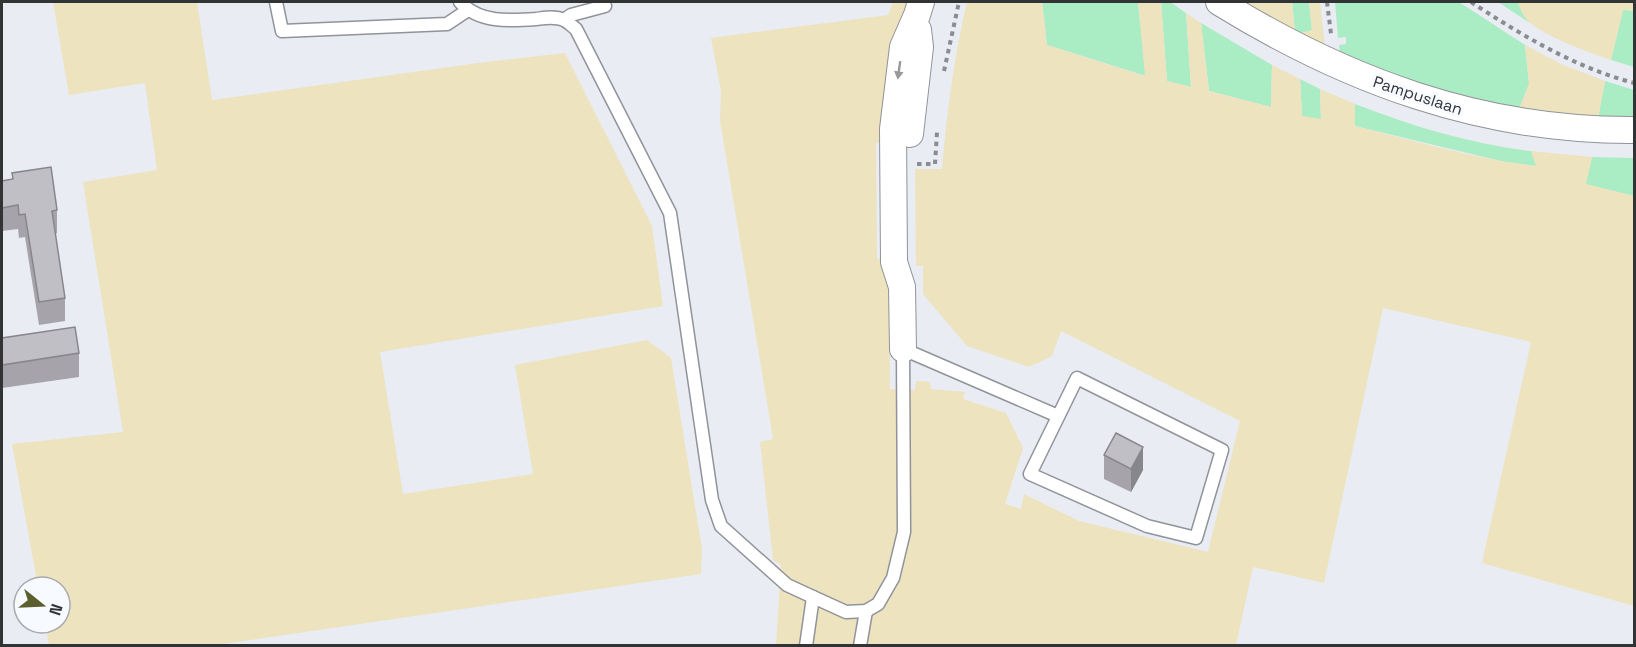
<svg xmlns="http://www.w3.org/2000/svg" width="1636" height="647" font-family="'Space Grotesk',sans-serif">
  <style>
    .green { fill: #aaecc4 }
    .sand { fill: #ede3be }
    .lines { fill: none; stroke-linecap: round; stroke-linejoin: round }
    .lane-casing { stroke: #909399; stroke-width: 15 }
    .street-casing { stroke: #909399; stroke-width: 28 }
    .path { stroke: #8a8c90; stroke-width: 4; stroke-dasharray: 4.5 4.5; stroke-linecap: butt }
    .lane { stroke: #fff; stroke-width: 12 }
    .street { stroke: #fff; stroke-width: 26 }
    .wall { fill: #a6a4aa }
    .shaded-wall { fill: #87868b }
    .building { fill: #c1bfc6; stroke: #87868b; stroke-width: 1.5 }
    .oneway { fill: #98999a }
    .labels { text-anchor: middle; stroke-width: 6; stroke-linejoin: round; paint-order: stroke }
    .street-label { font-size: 16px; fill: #323335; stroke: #f7fafe }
  </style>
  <rect width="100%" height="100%" fill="#e9ecf2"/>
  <g class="green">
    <polygon points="1042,2 1138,2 1146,76 1047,45"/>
    <polygon points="1161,2 1170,2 1186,13 1191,87 1167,81"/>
    <polygon points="1292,2 1309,2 1312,30 1298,34 1295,32"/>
    <polygon points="1335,2 1459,2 1525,45 1529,84 1519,109 1440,92 1340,54 1339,45 1346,44 1346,37 1338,38"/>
    <polygon points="1498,2 1518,2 1523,14 1530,23"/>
    <polygon points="1623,9 1634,11 1634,67 1611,60"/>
    <polygon points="1201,23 1272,65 1271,107 1209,91"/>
    <polygon points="1300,79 1320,89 1321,120 1302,116"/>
    <polygon points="1605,81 1634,90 1634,118 1598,118"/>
    <path d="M1355,104C1412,126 1470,144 1531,151L1537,166L1505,162L1355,126Z"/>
    <polygon points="1592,157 1634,158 1634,196 1585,184"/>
  </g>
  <g class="sand">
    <polygon points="53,2 197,2 212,100 478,63 565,53 652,226 663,306 380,352 403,494 533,474 515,365 647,340 671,358 702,549 701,574 216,645 49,645 45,623 60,623 60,587 38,587 12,444 123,432 83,182 157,170 145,83 69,95"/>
    <path d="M893,2H908L901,21L888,143H876L877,259L889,260L890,389L915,390L916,381L930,382L931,389L965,392L963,399L1006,413L1023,448L1005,504L1021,509L1024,494L1079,521L1208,552L1240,421L1061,331L1052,356L1029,367L967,346L923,294V266H916L915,169H942C947,112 954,57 967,2H1042L1047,45L1145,76L1138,2H1161L1167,81L1191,87L1186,13L1201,23L1209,91L1271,107L1272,65L1300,79L1302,116L1321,119L1320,89L1355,104V126C1415,141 1475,159 1536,166L1531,151L1592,157L1586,184L1634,196V606L1482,563L1531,342L1383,308L1324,583L1253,567L1236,645H776L781,565L773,560L760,442L773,439L720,121L721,91L711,38L888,15Z"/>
    <polygon points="1242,2 1292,2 1295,32"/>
    <polygon points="1309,2 1320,2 1325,47 1298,34 1312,30"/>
    <path d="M1518,2H1634V11L1623,10L1611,60C1590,53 1544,36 1529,22C1523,17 1520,9 1518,2Z"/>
    <polygon points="1525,45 1561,64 1605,81 1598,118 1519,109 1529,84"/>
  </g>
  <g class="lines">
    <g class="lane-casing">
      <g id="lane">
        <polyline points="276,2 282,31 447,24 468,10"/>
        <path d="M460,2C479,23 509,21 536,19C545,18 555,16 564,20C568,22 572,26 576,29L670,213L712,500L721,526L787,585L813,597L806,646"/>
        <polyline points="564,20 571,15 605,6"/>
        <polygon points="1077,378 1222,450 1196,538 1147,526 1030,474"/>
        <polyline points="813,597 846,612 866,611 878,604 893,578 904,532 903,349 1058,416"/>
        <polyline points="860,646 866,611"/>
      </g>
    </g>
    <g class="street-casing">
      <g id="street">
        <path d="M1219,2C1347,81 1482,131 1634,130"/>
        <polyline points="910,134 920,47 918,30"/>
        <polyline points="903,349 902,287 894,262 893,129 903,47 917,15 921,2"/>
      </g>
    </g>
    <g class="path">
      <polyline points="1327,2 1331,34"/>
      <path d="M1471,2C1523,36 1574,67 1634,83"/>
      <polyline points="944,71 959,2"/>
      <polyline points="917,164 935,164 937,132"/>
    </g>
    <use href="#lane" class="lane"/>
    <use href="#street" class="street"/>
  </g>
  <g class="wall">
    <polygon points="12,173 57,210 57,233 55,234 65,298 65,321 39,325 25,237 19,238 18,229 2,231 2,181 12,180"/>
    <polygon points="2,338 79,353 79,377 2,388"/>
    <polygon points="1104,455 1143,470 1131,492 1104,479"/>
  </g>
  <polygon class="shaded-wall" points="1143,447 1143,470 1131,492 1131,469"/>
  <g class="building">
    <polygon points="51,167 57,210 52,211 65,298 39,302 25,214 19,215 18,205 2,208 2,181 13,179 12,173"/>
    <polygon points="75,327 79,353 2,365 2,338"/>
    <polygon points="1116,433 1143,447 1131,469 1104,455"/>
  </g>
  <defs><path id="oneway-solid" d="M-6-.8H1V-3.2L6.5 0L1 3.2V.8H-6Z" transform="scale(1.5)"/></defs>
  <use class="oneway" href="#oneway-solid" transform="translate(899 70) rotate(98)"/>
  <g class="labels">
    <g class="street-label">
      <text transform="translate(1418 95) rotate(18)" y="6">Pampuslaan</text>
    </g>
  </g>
  <rect width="1636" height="647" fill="none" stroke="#323335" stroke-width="6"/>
  <g transform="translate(42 605) rotate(108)"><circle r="28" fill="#f7fafe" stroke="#a8aaae" stroke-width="1.5"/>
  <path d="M0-4.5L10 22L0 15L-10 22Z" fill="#5c5f2d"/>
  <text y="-9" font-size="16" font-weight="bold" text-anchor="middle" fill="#323335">N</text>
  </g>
</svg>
